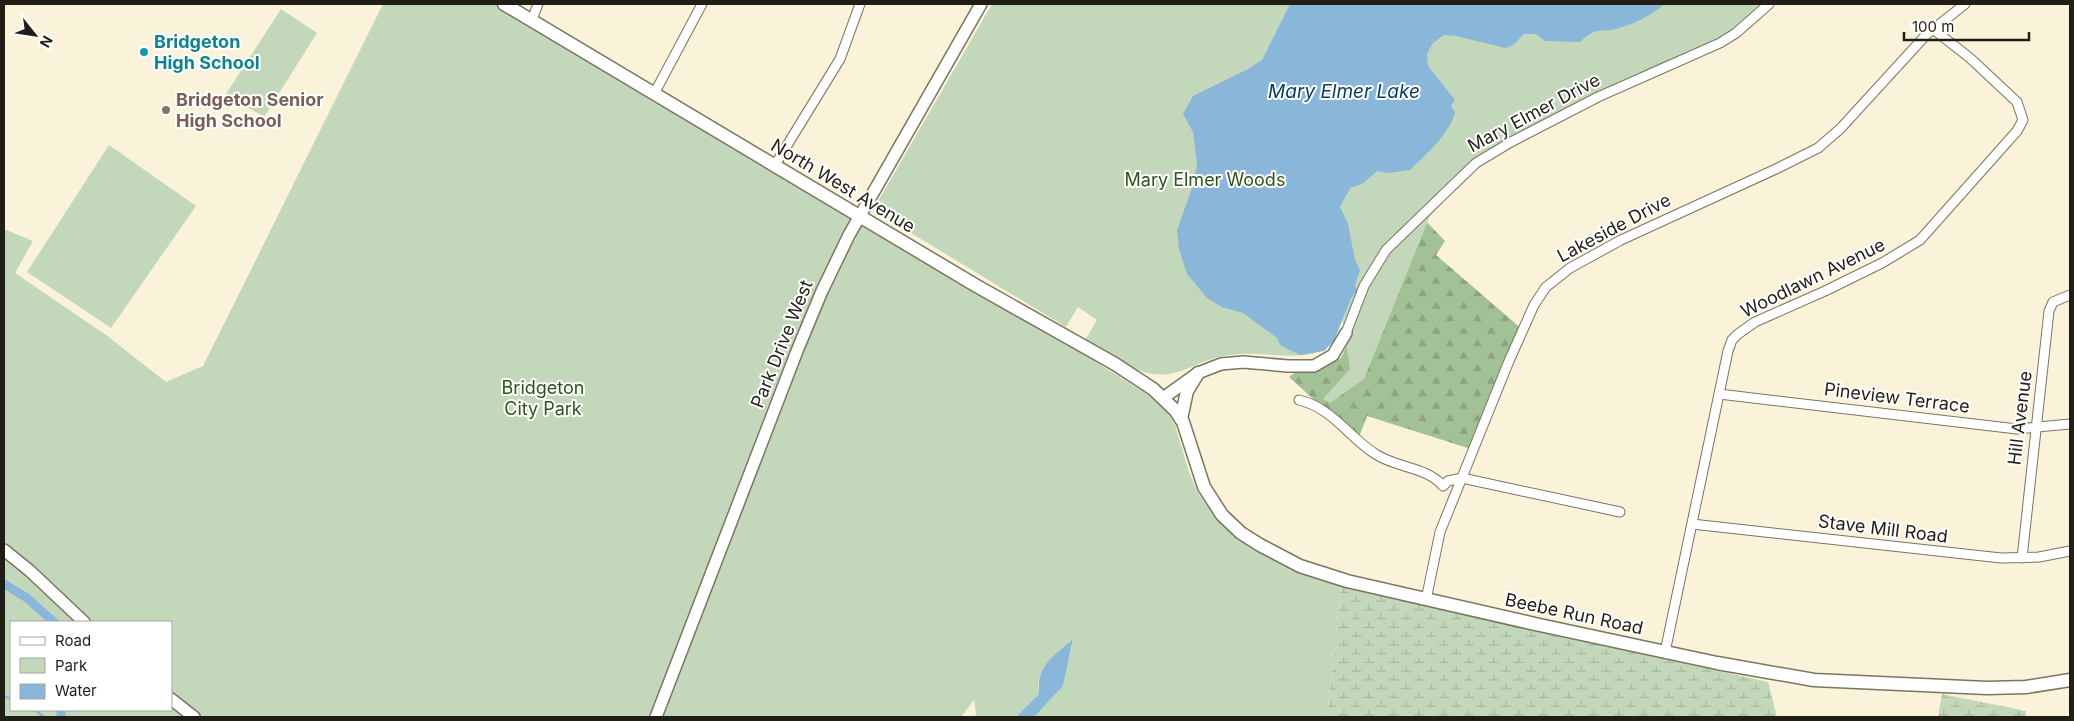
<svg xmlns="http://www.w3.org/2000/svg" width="2074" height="721" font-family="Inter,sans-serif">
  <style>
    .forest { fill: url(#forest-firs) }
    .wetland { fill: url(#wetland-marsh) }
    .park { fill: #c3d8bb; fill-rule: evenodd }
    .water { fill: #8ab6d9 }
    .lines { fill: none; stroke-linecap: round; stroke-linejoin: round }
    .stream { stroke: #8ab6d9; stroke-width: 2.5 }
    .canal { stroke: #8ab6d9; stroke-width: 9 }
    .minor-casing { stroke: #7b755f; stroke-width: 11 }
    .tertiary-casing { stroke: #7b755f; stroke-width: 14 }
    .secondary-casing { stroke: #7b755f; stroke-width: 15 }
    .minor { stroke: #fff; stroke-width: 9 }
    .tertiary { stroke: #fff; stroke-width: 11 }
    .secondary { stroke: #fff; stroke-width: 12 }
    .culture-dot { fill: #0f9aa8; stroke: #fff; stroke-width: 2 }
    .education-dot { fill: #8d6e63; stroke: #fff; stroke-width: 2 }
    .labels { text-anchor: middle; stroke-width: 4; stroke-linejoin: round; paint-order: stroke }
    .culture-label { font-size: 18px; font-weight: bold; fill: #0d838f; stroke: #fff; text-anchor: start }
    .education-label { font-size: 18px; font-weight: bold; fill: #785e54; stroke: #fff; text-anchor: start }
    .street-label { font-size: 18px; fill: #201e15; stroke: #fff }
    .park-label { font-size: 18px; fill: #2d5418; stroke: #fff }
    .water-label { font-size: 19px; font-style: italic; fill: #033c5d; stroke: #fff }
  </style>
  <defs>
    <pattern id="forest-firs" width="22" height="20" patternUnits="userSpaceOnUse" patternTransform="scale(1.25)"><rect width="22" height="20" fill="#a3c196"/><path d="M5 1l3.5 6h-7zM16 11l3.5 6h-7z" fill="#8ca580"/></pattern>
    <pattern id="wetland-marsh" width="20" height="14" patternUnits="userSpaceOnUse" patternTransform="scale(1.25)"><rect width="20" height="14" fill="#c3d8bb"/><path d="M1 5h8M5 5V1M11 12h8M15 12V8" fill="none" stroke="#a7b9a0"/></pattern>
  </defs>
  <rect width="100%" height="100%" fill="#faf3da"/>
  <polygon class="forest" points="1662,19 1725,38 1520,135 1420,215 1445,241 1436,255 1523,330 1474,450 1367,416 1358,440 1289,377 1297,371 1319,370 1341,358 1377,281 1350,203"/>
  <g class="wetland">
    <polygon points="1341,586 1768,682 1777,717 1327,717"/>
    <polygon points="1942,694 2026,711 2026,717 1938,717"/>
  </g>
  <g class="park">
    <path d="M383,4H504L975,285L1148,395L1167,412L1175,425L1189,472L1197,491L1205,503L1231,532L1257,550L1297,572L1341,586L1327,717H1034L1063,686L1073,640L1038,683L1039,694L1016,717H975L976,713L974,700L961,717H4V229L33,241L15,273L106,335L166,382L203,366ZM11,622H171V710H11Z"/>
    <path d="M992,4H1762L1735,29L1725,36L1653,66L1615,85L1480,162L1430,216L1364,379L1330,403L1323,399L1350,369L1342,317L1322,350L1312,354C1285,359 1257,351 1230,355C1194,359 1176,385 1138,370L1085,340L1097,320L1078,307L1066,327L873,210Z"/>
    <polygon points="281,9 317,33 264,117 226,94"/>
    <polygon points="109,145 196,206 111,328 27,272"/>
  </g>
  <g class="water">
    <path d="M1290,4H1665C1650,15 1638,23 1619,28C1599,34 1598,25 1580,42L1545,41L1536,34H1524L1513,45L1506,48L1456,36L1444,35L1433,43L1427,54L1428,66L1455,100L1451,106L1455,112C1451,132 1425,156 1410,170L1387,173L1377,171L1362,184L1350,188L1340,207L1348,224L1355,260L1360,270L1355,285L1357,291L1351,298L1334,341L1324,351L1300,355L1280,345L1277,338L1243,313L1222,307L1207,298L1187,274L1179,249L1177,230L1191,191L1197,165L1193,132L1183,114L1193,96L1248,69L1262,60Z"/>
    <path d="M1073,639L1063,686L1034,717H1016L1039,694C1037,664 1053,657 1073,639Z"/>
  </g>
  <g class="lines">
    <g class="stream">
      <polyline points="4,697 11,698"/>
      <polyline points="35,710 44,717"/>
    </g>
    <g class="canal">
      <polyline points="4,584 27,598 54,622"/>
      <polyline points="61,710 61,717"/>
    </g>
    <g class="minor-casing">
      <g id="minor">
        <polyline points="532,20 538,4"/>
        <polyline points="654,94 702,4"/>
        <polyline points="775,165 840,59 860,4"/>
        <polyline points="1346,333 1364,286 1386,250 1476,163 1511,142 1598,97 1720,43 1736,33 1769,4"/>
        <polyline points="1719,394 2017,429 2070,424"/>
        <path d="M1299,400C1333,408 1349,438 1377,455C1398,468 1427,467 1443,486L1448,481L1462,478L1620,512"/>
        <polyline points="1692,524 2001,558 2039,557 2070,551"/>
        <polyline points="2022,558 2049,311 2053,302 2070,295"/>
        <polyline points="1426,600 1440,532 1509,361 1534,305 1546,287 1570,268 1621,240 1778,168 1818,148 1840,129 1926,35 1965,4"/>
        <polyline points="1665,652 1728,351 1732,340 1738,334 1755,322 1825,291 1882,263 1920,240 2017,131 2023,120 2017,102 1970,58 1933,29"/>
      </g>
    </g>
    <g class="tertiary-casing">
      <g id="tertiary">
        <polyline points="1163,398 1198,373 1221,364 1243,362 1288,366 1314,366 1333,355 1346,333"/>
        <polyline points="4,550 30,571 84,622"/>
        <polyline points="171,699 194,717"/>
        <polyline points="656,717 797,351 822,291 849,235 981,4"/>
      </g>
    </g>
    <g class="secondary-casing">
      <g id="secondary">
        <polyline points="504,4 975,285 1115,364 1153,389 1175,410 1183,422 1204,487 1222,515 1241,533 1260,545 1300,566 1347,581 1535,624 1717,663 1814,680 1987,688 2026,687 2070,680"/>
        <polyline points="1181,419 1187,391 1198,373"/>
      </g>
    </g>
    <use href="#minor" class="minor"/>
    <use href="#tertiary" class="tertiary"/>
    <use href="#secondary" class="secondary"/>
  </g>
  <circle class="culture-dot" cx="144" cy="52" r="5"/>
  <circle class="education-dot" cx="166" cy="110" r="5"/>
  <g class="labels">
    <g class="culture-label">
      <text x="154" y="48">Bridgeton<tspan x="154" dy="21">High School</tspan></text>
    </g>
    <g class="education-label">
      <text x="176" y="106">Bridgeton Senior<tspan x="176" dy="21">High School</tspan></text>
    </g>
    <g class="street-label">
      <text transform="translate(1534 113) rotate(-28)" y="6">Mary Elmer Drive</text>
      <text transform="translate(843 186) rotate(31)" y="6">North West Avenue</text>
      <text transform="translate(1614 228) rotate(-28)" y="6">Lakeside Drive</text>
      <text transform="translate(1813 278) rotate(-26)" y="6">Woodlawn Avenue</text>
      <text transform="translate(782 344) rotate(-68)" y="6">Park Drive West</text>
      <text transform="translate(1897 398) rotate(7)" y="6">Pineview Terrace</text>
      <text transform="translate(2020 418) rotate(-83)" y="6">Hill Avenue</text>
      <text transform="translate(1883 529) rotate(7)" y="6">Stave Mill Road</text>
      <text transform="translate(1574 614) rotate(12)" y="6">Beebe Run Road</text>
    </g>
    <g class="park-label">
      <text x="1205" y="186">Mary Elmer Woods</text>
      <text x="543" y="394">Bridgeton<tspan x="543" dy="21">City Park</tspan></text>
    </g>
    <g class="water-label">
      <text x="1344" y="98">Mary Elmer Lake</text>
    </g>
  </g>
  <rect width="2074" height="721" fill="none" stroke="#201e15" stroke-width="10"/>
  <rect x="10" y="621" width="162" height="90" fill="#ffffff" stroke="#a6a5a1"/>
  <rect x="20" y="637" width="25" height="8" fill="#ffffff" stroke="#a6a5a1"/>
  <text x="55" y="646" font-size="15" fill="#201e15">Road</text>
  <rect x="20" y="658" width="25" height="15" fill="#c3d8bb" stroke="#a6a5a1"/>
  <text x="55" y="671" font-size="15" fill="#201e15">Park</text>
  <rect x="20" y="684" width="25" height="15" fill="#8ab6d9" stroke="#a6a5a1"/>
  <text x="55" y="696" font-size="15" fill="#201e15">Water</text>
  <g transform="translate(35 35) rotate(120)" stroke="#ffffff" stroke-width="4" paint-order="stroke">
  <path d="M0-4L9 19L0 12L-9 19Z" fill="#201e15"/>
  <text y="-8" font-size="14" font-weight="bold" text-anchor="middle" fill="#201e15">N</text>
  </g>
  <path d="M1904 32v8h125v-8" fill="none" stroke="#201e15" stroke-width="2.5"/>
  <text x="1912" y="32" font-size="15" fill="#201e15" stroke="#ffffff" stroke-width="4" paint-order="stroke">100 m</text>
</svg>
